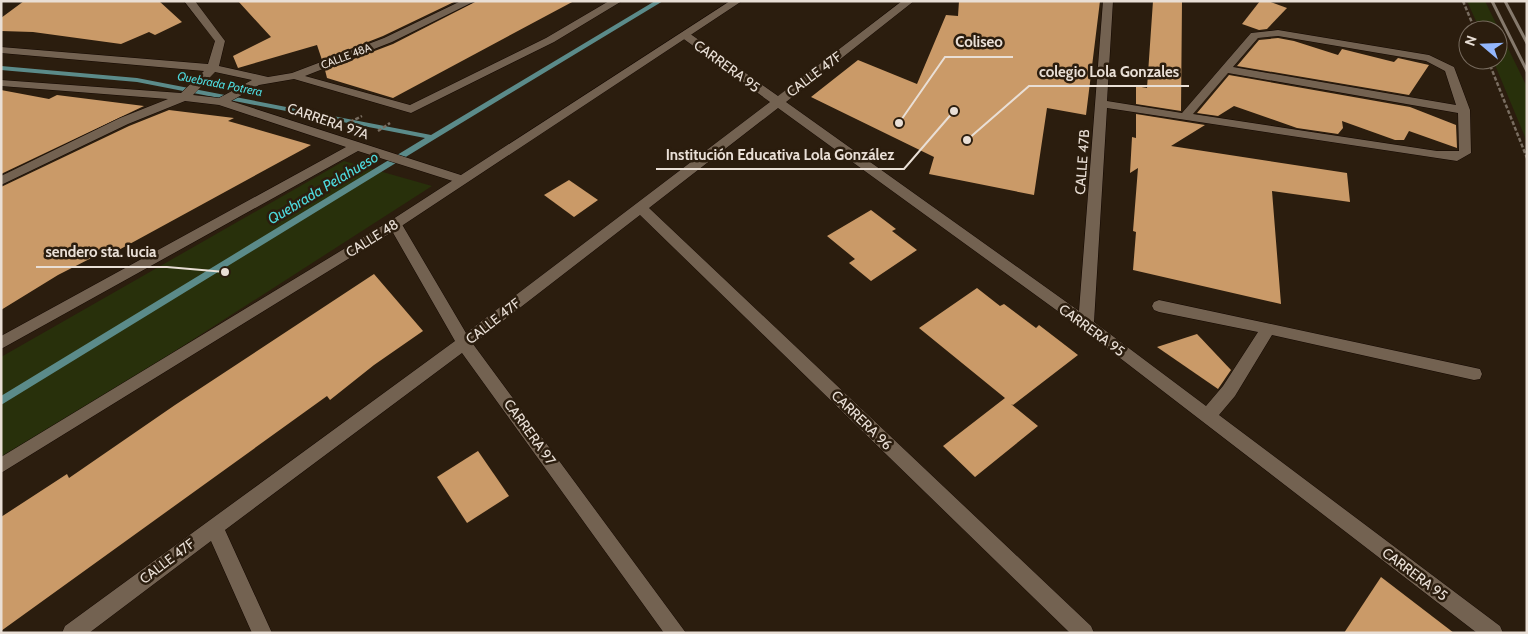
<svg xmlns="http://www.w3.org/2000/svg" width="1528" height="634" font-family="Cabin,sans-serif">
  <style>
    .green { fill: #28300b }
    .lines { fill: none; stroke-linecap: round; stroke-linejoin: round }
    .stream { fill: #5b8b8a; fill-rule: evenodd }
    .building { fill: #ca9a68 }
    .street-casing { stroke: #130700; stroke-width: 1 }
    .secondary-casing { stroke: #130700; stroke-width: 1 }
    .path { stroke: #796d60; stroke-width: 2.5; stroke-dasharray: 4 2; stroke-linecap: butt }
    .street { fill: #736251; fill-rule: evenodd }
    .secondary { fill: #736251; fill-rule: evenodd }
    .rail { stroke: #867a6d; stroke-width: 3 }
    .labels { text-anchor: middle; stroke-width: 5; stroke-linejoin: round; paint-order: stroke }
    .far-street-label { font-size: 11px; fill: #e9dfd6; stroke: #2b1d0e }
    .far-water-label { font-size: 12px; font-style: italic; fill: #4dd8db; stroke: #2b1d0e }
    .street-label { font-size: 14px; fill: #e9dfd6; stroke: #2b1d0e }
    .water-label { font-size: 15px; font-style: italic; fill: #4dd8db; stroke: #2b1d0e }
    .leader { fill: none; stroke: #e9dfd6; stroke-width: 2 }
    .callout-dot { fill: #e9dfd6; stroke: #2b1d0e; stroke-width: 2 }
    .callout-label { font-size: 15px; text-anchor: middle; font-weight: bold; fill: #e9dfd6; stroke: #2b1d0e; stroke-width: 5; stroke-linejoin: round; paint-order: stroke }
  </style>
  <rect width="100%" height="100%" fill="#2b1d0e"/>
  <g class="green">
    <polygon points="1467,1 1485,1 1527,87 1527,142 1493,60 1498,60 1498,30 1480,30"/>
    <polygon points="344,161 432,186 1,463 1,357"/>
  </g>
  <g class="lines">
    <polygon class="stream" points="655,1 663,1 435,139 1,405 1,396 425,138 137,82 1,70 1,66 137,78 431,135"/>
  </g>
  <g class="building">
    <polygon points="24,1 159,1 182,22 155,35 149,32 121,44 33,32 1,31 1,18"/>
    <polygon points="238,1 456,1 383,36 322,60 317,45 238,68 233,56 271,37"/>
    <polygon points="477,1 574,1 393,98 327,78 325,70 393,44"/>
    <polygon points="959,1 1100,1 1086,115 1047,108 1034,195 929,174 934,157 811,97 858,60 917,84 946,15 958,16"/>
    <polygon points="1153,1 1182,1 1181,111 1136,104 1136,86 1147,88"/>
    <polygon points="1260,1 1268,1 1287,8 1267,29 1259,30 1242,24"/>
    <polygon points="1278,38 1294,41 1338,55 1342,49 1394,62 1398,58 1429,65 1409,95 1237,66 1259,40"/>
    <polygon points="1229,75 1410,107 1456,125 1457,148 1409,131 1404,140 1395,140 1342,121 1343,128 1338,134 1297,128 1234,106 1218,116 1197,113"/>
    <polygon points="1,90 49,99 57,95 144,106 1,174"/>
    <polygon points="169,110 234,118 228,121 311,145 115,252 111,248 58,275 1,310 1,187 129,126"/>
    <polygon points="1136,114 1205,125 1171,146 1347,173 1350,202 1272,191 1281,304 1133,270 1136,232 1133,231 1138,168 1130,173 1132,137 1136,138"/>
    <polygon points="569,180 598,200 574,217 544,195"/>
    <polygon points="871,210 896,229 892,231 917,250 871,281 849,263 855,259 827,236"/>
    <polygon points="374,274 423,331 374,365 330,400 327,396 1,631 1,517 67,474 69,478 175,405"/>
    <polygon points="977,288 1000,306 1004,304 1036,328 1039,325 1078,355 1013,405 1011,404 1038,426 975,477 943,446 1005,398 919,328"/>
    <polygon points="1197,334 1231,370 1218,389 1157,347"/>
    <polygon points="478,451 509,496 467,523 437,477"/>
    <polygon points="1381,577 1454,633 1344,633"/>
  </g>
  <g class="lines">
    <g class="street-casing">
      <g id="street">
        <path d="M184,1H195L225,41L219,66L268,77L292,73L384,38L461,1H475L392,42L305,76L410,105L546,38L609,1H622L554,42L411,113L294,79L259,85L231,101L467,177L468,180L462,184L358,151L1,349V336L346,147L219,105L185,101L128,124L1,185V176L120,118L168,99L1,86V80L181,93L204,71L1,53V47L208,64L215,41ZM215,72L252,80L219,98L193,95Z"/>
        <path d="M902,1H914L786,102L1079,311L1103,1H1113L1107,101L1182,113L1251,33L1278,30L1429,55L1454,67L1470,110L1471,153L1457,161L1107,108L1094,322L1206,406L1223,386L1258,332L1159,312L1154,310L1152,306L1154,302L1159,300L1480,369L1482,374L1480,379L1474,380L1272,335L1235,396L1219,415L1500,626L1503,633H1477L1081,328L778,108L649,208L1091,626L1094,633H1070L640,215L473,344L686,633H664L462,353L225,530L272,633H252L211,541L89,633H62L65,626L455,341L388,224L390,221H400L466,333L770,102L681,37V33H689L778,96ZM1278,36L1426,61L1445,71L1456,105L1233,67L1258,38ZM1228,73L1458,113L1459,151H1437L1193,114Z"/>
      </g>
    </g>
    <g class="secondary-casing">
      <polygon id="secondary" points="730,1 742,1 400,227 1,473 1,457 390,221"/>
    </g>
    <g class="path">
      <polyline points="1463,1 1475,30"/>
      <polyline points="1488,60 1527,158"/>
      <polyline points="350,122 362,116"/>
      <polyline points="378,131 390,123"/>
    </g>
    <use href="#street" class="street"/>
    <use href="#secondary" class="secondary"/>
    <g class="rail">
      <polyline points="1492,1 1527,71"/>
      <polyline points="1505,1 1527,43"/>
    </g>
  </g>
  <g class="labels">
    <g class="far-street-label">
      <text transform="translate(346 56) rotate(-21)" y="4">CALLE 48A</text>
    </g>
    <g class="far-water-label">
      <text transform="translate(220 84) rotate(11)" y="4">Quebrada Potrera</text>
    </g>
    <g class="street-label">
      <text transform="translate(727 66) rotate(36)" y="5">CARRERA 95</text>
      <text transform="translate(814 74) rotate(-37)" y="5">CALLE 47F</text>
      <text transform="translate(328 121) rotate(19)" y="5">CARRERA 97A</text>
      <text transform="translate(1082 162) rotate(-86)" y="5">CALLE 47B</text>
      <text transform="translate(372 238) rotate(-32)" y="5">CALLE 48</text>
      <text transform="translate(493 321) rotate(-38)" y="5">CALLE 47F</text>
      <text transform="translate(1092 330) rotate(36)" y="5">CARRERA 95</text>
      <text transform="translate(862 420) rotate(44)" y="5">CARRERA 96</text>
      <text transform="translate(530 432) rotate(54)" y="5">CARRERA 97</text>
      <text transform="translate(167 561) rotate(-37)" y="5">CALLE 47F</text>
      <text transform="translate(1415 574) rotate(37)" y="5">CARRERA 95</text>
    </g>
    <g class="water-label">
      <text transform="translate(323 188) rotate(-31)" y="5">Quebrada Pelahueso</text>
    </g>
  </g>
  <path class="leader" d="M899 123L945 57H1013M967 140L1029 86H1189M954 111L904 169H656M225 272L167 267H36"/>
  <g class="callout-dot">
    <circle cx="899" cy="123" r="5"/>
    <circle cx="967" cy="140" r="5"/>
    <circle cx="954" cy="111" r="5"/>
    <circle cx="225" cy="272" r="5"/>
  </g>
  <g class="callout-label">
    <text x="979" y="47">Coliseo</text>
    <text x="1109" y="77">colegio Lola Gonzales</text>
    <text x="780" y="160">Institución Educativa Lola González</text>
    <text x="101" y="257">sendero sta. lucia</text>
  </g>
  <rect width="1528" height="634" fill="none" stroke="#e9dfd6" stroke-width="5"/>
  <g transform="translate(1483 45) rotate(289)"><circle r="24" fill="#2b1d0e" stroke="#776b5e"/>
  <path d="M0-4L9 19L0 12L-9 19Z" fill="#93b7fd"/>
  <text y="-8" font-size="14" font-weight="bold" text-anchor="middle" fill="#e9dfd6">N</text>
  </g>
</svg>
